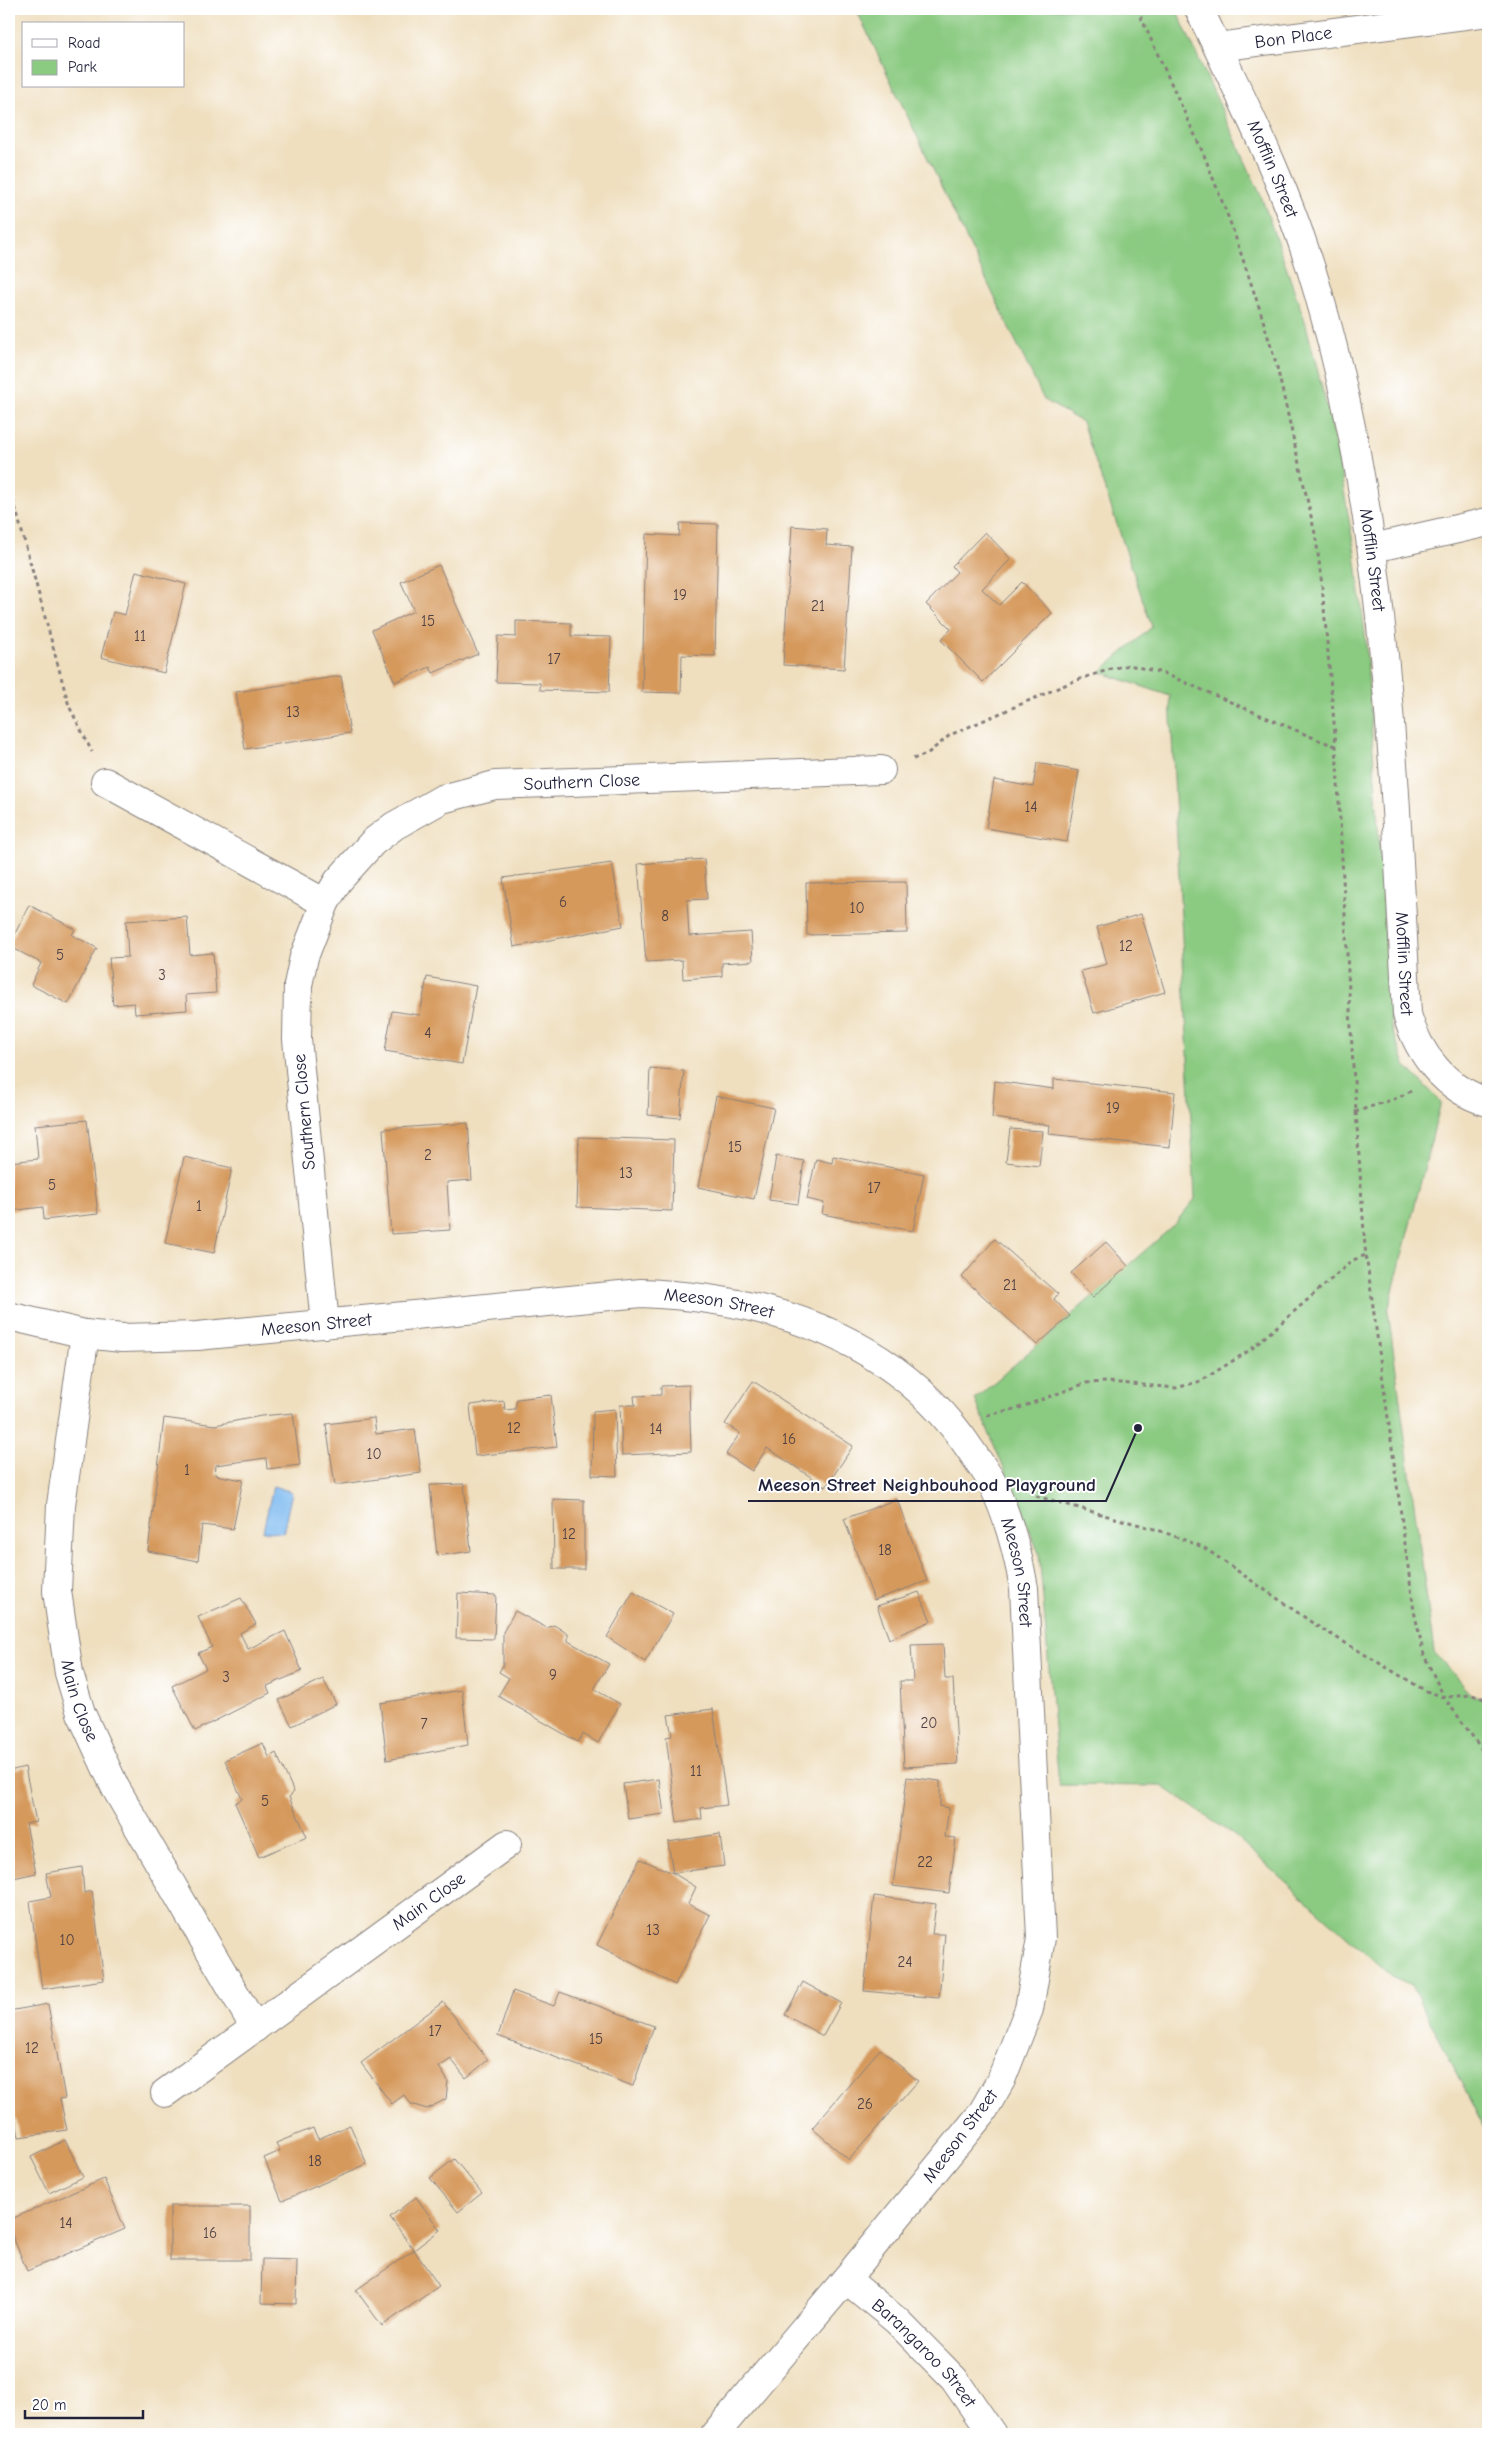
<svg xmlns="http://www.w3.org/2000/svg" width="1497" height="2443" font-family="'Comic Neue',sans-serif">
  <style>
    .green { fill: #8aca81; stroke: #56765e }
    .water { fill: #7dbaf0; stroke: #506e96 }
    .building { fill: #d5995b }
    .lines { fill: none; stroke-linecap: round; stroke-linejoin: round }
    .minor-casing { stroke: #88807d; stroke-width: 30 }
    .path { stroke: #88807d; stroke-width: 3; stroke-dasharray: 4 4; stroke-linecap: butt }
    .minor { stroke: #fff; stroke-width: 28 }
    .labels { text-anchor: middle; stroke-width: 4; stroke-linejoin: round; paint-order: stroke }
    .number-label { font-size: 15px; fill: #4f4043 }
    .street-label { font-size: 18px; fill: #22223b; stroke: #fff }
    .leader { fill: none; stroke: #22223b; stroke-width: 2 }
    .callout-dot { fill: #22223b; stroke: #fff; stroke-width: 2 }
    .callout-label { font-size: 19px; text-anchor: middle; font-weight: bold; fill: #22223b; stroke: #fff; stroke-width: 4; stroke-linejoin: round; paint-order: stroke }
  </style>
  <rect width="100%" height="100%" fill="#fff"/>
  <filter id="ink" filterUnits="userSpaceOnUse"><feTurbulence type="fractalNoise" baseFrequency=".02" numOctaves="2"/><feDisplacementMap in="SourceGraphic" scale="10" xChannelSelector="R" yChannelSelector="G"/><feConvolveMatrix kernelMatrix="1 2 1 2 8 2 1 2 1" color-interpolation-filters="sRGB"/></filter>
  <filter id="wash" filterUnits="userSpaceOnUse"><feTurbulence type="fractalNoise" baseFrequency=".0096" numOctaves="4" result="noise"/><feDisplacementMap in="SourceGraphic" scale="20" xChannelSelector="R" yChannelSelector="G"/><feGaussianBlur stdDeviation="1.12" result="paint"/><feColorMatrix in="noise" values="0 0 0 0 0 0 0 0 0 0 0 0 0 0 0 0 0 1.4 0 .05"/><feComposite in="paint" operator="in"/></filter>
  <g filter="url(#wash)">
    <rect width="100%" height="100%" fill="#efdfbf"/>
    <polygon class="green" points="856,9 1176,9 1261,196 1305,321 1335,439 1355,554 1366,642 1391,1027 1405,1065 1441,1102 1388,1311 1434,1652 1472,1695 1488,1699 1488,2136 1412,1985 1391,1976 1236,1837 1162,1786 1059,1785 1039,1553 975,1399 1172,1227 1195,1199 1170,696 1100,672 1152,627 1082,422 1044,400"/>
    <polygon class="water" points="273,1486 292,1492 283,1533 263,1531"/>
    <g id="blocks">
      <g class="building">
        <polygon points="680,523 718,524 715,656 682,655 681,693 642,692 646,534 679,536"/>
        <polygon points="792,526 827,529 826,545 852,547 844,669 783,665"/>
        <polygon points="985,532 1011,559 982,589 999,605 1022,582 1052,613 983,682 941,640 951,629 926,604 957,572 952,566"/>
        <polygon points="439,565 478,654 433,673 430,667 395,682 372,630 414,611 401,582"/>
        <polygon points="136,571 186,584 164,673 101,657 113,612 125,615"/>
        <polygon points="516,621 571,623 571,636 611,637 609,692 540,690 540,683 496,682 498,636 516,637"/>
        <polygon points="341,676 350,733 245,749 236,692"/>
        <polygon points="1037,763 1079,771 1067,842 986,828 994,780 1033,787"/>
        <polygon points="704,859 707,899 687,900 689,936 751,932 753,961 722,963 722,976 683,979 682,960 646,962 638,864"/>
        <polygon points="612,863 623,926 514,947 503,878"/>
        <polygon points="906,882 907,933 807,935 806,883"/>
        <polygon points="29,905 75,929 72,935 97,948 68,1004 31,985 41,963 9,946"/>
        <polygon points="1141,914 1165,992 1094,1013 1081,971 1107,964 1097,927"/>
        <polygon points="187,917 190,955 213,953 216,993 186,995 187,1010 135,1014 134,1003 113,1005 109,958 128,957 126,921"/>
        <polygon points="427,977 476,986 462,1064 385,1051 392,1011 420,1015"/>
        <polygon points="650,1068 684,1071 680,1118 648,1115"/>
        <polygon points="1054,1079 1175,1092 1170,1147 1049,1134 1050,1125 992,1118 995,1081 1054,1089"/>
        <polygon points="716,1096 774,1108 754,1199 698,1187"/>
        <polygon points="87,1120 98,1214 44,1220 43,1207 9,1211 9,1162 38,1159 35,1125"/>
        <polygon points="468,1123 472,1180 447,1182 450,1230 391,1234 383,1129"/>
        <polygon points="1010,1129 1043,1131 1039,1166 1006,1162"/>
        <polygon points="579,1137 674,1140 672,1211 577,1207"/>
        <polygon points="776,1156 804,1161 798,1204 769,1200"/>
        <polygon points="833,1156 924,1174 913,1231 822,1214 824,1203 807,1199 816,1159 832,1163"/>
        <polygon points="184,1157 232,1168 214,1253 165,1243"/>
        <polygon points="995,1239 1058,1294 1054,1299 1070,1316 1037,1345 962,1277"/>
        <polygon points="1106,1242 1128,1266 1093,1297 1071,1273"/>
        <polygon points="753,1381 853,1446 826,1487 767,1448 752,1471 726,1454 740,1433 725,1424"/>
        <polygon points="689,1385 691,1452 622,1455 620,1405 635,1405 634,1396 661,1395 661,1386"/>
        <polygon points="551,1395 557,1447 475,1456 470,1405 504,1401 505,1410 515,1409 517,1399"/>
        <polygon points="615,1409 617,1476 592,1475 593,1411"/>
        <polygon points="293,1413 300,1465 267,1469 266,1458 216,1465 215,1475 243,1480 233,1529 202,1525 198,1561 148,1551 164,1418 215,1425 261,1416"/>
        <polygon points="374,1418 376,1434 415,1429 421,1473 335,1485 326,1424"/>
        <polygon points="464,1484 471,1551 437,1556 430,1485"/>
        <polygon points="553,1499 584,1500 584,1569 554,1569"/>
        <polygon points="897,1499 927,1581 874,1600 844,1519"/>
        <polygon points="633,1592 673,1614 645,1662 607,1637"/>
        <polygon points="919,1592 931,1621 889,1639 877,1606"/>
        <polygon points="458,1593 496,1595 494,1639 456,1638"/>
        <polygon points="241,1598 256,1624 240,1633 248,1649 285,1631 302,1671 267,1686 270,1693 195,1731 172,1686 206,1669 198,1653 212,1647 198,1617"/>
        <polygon points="515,1611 547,1628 554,1625 568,1634 568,1641 609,1664 594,1689 620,1704 598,1743 583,1734 578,1742 498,1696 509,1678 499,1672 503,1665 503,1632"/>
        <polygon points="943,1644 945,1679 953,1679 958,1764 904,1767 900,1681 913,1681 911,1645"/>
        <polygon points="323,1679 336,1704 292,1726 279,1700"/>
        <polygon points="462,1690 468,1745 387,1760 380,1703"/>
        <polygon points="713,1709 727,1805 701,1808 702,1819 677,1823 666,1737 672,1736 668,1715"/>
        <polygon points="263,1743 269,1757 276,1753 294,1792 289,1797 307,1837 259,1857 235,1803 242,1799 225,1760"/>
        <polygon points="25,1767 36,1822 26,1824 36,1873 9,1879 9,1771"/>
        <polygon points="907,1777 940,1781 940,1806 949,1808 945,1837 956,1838 949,1893 893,1886"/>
        <polygon points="659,1779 664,1814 628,1819 623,1784"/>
        <polygon points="720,1834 724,1866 673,1873 668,1842"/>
        <polygon points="640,1859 673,1873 696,1887 688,1904 710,1915 675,1985 597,1945"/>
        <polygon points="82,1867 84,1893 92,1891 104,1980 42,1989 30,1901 51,1897 46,1873"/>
        <polygon points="874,1896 936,1904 932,1934 945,1934 939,1998 864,1991"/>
        <polygon points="803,1982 841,2003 823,2036 785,2015"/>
        <polygon points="513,1991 554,2006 560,1992 654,2026 633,2086 498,2036"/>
        <polygon points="443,2002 488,2060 466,2078 451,2059 439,2067 448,2081 446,2099 427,2109 411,2104 404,2095 392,2104 361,2063"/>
        <polygon points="48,2004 65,2098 60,2099 67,2130 19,2137 9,2084 9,2011"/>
        <polygon points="880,2049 918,2081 849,2160 812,2128"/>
        <polygon points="350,2125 367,2164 282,2201 264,2158 280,2151 276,2143 313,2128 318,2139"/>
        <polygon points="65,2140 83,2177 49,2193 31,2157"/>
        <polygon points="454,2159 482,2193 458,2212 430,2178"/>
        <polygon points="104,2179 125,2229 27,2271 9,2227 9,2220"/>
        <polygon points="416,2197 440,2230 414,2250 390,2217"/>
        <rect x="170" y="2206" width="80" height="54"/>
        <polygon points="414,2250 439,2286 382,2326 356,2290"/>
        <polygon points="262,2259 297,2260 296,2304 261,2303"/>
      </g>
    </g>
  </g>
  <g filter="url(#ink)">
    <use href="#blocks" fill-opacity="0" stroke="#88807d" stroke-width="1"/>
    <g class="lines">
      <g class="minor-casing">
        <g id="minor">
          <path id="s1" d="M1199,9C1243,101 1290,193 1318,292C1387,527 1394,771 1407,1014C1418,1054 1446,1090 1488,1102"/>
          <path id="s2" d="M1218,47L1488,12"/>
          <polyline points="1373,548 1488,522"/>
          <polyline points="105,782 325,903"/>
          <path id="s3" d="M9,1316L85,1334L122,1338L197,1336L641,1293C772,1298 896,1338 972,1452C979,1463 989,1474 994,1487C1009,1519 1018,1554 1024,1588L1041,1938L1029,2009L1001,2080L982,2113L846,2279L715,2434"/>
          <path id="s4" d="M325,1324L297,1039L298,985L304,957L325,903L338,881L373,842L394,826L442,799L495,785L881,770"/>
          <path id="s5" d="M85,1334L61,1505L57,1591L69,1673L81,1713L115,1787L255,2028"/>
          <path id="s6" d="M165,2093L507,1844"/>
          <path id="s7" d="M846,2279L897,2321L954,2379L992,2434"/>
        </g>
      </g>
      <g class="path">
        <polyline points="1137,9 1204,155 1232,227 1260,310 1277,367 1316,538 1322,585 1336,746 1353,1066 1365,1247 1414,1611 1424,1655 1444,1697 1488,1758"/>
        <polyline points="9,484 69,706 92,752"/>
        <polyline points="913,759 927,754 950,735 1074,681 1111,669 1129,665 1163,673 1321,741 1336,746"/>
        <polyline points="1355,1112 1397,1098 1411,1091"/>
        <polyline points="987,1415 1019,1408 1086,1383 1108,1382 1176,1388 1201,1381 1250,1350 1353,1260 1366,1255"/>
        <polyline points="1036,1496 1158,1530 1203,1547 1317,1626 1426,1691 1444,1697 1472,1695 1488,1700"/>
      </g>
      <use href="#minor" class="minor"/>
    </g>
  </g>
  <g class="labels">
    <g class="number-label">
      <text x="680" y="600">19</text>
      <text x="818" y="611">21</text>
      <text x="428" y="626">15</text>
      <text x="140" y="641">11</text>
      <text x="554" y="664">17</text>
      <text x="293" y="717">13</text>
      <text x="1031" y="812">14</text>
      <text x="563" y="907">6</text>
      <text x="857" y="913">10</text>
      <text x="665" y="921">8</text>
      <text x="1126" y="951">12</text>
      <text x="60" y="960">5</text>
      <text x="162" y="980">3</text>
      <text x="428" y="1038">4</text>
      <text x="1113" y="1113">19</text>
      <text x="735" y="1152">15</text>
      <text x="428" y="1160">2</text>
      <text x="626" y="1178">13</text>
      <text x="52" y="1190">5</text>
      <text x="874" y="1193">17</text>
      <text x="199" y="1211">1</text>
      <text x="1010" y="1290">21</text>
      <text x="514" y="1433">12</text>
      <text x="656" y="1434">14</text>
      <text x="789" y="1444">16</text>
      <text x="374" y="1459">10</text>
      <text x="187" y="1475">1</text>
      <text x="569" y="1539">12</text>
      <text x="885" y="1555">18</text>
      <text x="553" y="1680">9</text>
      <text x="226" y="1682">3</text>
      <text x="929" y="1728">20</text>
      <text x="424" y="1729">7</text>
      <text x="696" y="1776">11</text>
      <text x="265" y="1806">5</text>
      <text x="925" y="1867">22</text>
      <text x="653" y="1935">13</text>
      <text x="67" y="1945">10</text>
      <text x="905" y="1967">24</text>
      <text x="435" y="2036">17</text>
      <text x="596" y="2044">15</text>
      <text x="32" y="2053">12</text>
      <text x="865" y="2109">26</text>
      <text x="315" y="2166">18</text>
      <text x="66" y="2228">14</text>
      <text x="210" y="2238">16</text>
    </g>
    <g class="street-label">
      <text dy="6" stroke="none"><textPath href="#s2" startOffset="76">Bon Place</textPath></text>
      <text dy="6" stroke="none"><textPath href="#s1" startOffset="176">Mofflin Street</textPath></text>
      <text dy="6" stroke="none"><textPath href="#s1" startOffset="581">Mofflin Street</textPath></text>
      <text dy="6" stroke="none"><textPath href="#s4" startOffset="728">Southern Close</textPath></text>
      <text dy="6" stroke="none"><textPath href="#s1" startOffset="986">Mofflin Street</textPath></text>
      <text transform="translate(304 1112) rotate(-95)" y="6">Southern Close</text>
      <text dy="6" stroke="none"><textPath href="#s3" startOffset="715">Meeson Street</textPath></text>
      <text dy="6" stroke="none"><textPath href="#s3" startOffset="310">Meeson Street</textPath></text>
      <text dy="6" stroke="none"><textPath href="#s3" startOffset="1149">Meeson Street</textPath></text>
      <text dy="6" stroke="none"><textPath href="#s5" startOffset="371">Main Close</textPath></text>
      <text dy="6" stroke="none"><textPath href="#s6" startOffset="326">Main Close</textPath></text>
      <text transform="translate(960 2136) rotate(-53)" y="6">Meeson Street</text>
      <text dy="6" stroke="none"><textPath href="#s7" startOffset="108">Barangaroo Street</textPath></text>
    </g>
  </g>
  <path class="leader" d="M1138 1428L1106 1501H748"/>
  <circle class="callout-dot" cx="1138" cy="1428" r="5"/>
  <g class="callout-label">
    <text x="927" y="1491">Meeson Street Neighbouhood Playground</text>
  </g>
  <rect width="1497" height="2443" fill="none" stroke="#fff" stroke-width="30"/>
  <rect x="22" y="22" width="162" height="65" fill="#ffffff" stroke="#a7a7b1"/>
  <rect x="32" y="39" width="25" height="8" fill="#ffffff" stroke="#a7a7b1"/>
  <text x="68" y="48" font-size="15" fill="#22223b">Road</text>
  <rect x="32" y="60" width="25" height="15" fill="#8aca81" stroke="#a7a7b1"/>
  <text x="68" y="72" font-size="15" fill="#22223b">Park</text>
  <path d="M25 2410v8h118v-8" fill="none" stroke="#22223b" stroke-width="2.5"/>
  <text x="32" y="2410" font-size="15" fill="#22223b" stroke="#ffffff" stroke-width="4" paint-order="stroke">20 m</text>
</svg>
